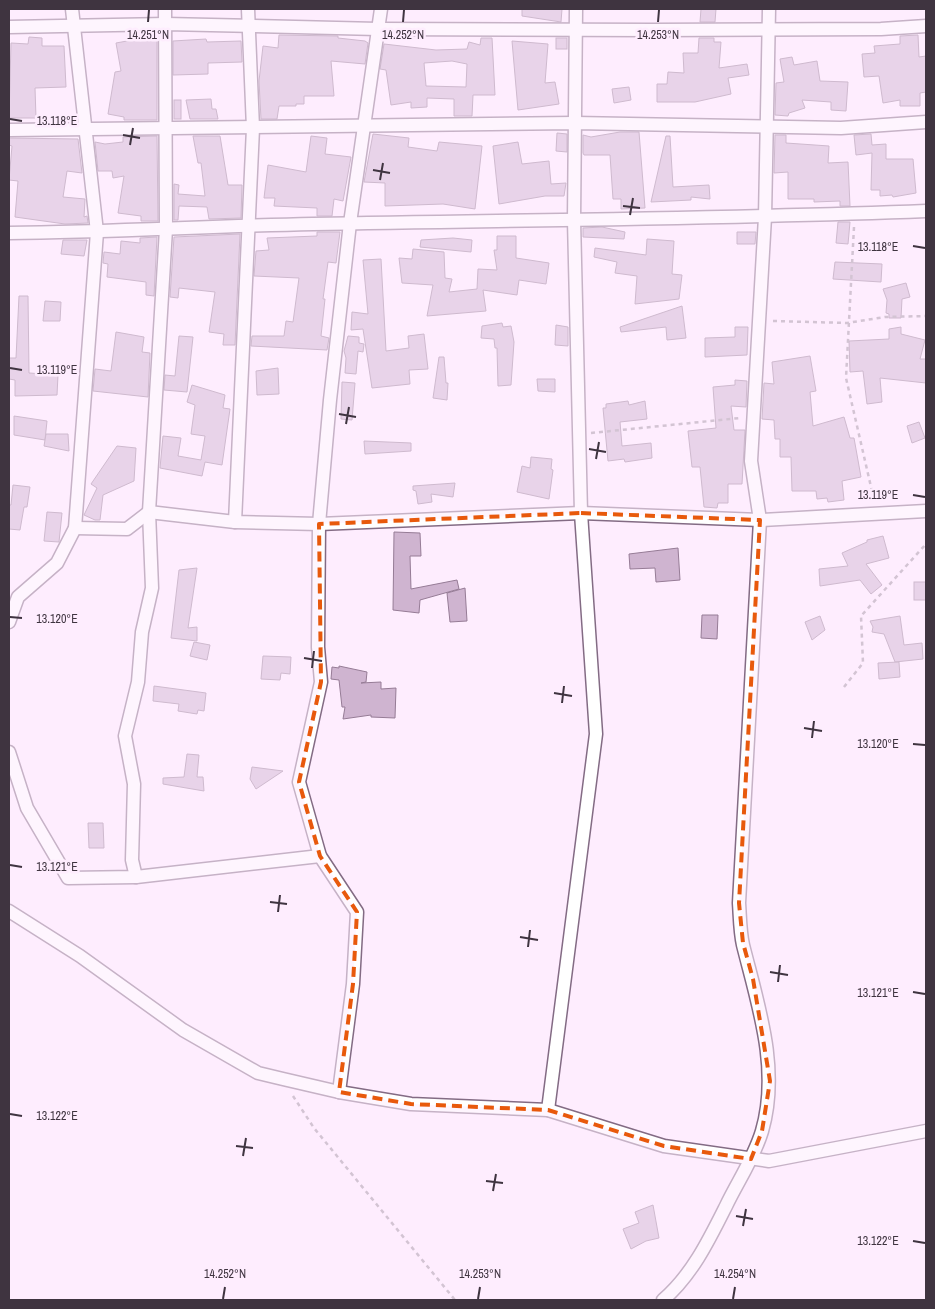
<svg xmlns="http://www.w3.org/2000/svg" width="935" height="1309" font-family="'Archivo Narrow',sans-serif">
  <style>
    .building { fill: #cfb4d0; stroke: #967c96; fill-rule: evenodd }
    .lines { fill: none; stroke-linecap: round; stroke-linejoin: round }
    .street-casing { stroke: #836b84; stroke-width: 15 }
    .path { stroke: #a092a1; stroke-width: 2.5; stroke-dasharray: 4 4; stroke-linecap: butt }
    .street { stroke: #fff; stroke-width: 12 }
    .marked { fill: none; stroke: #e8590c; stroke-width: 4; stroke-dasharray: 10 6; stroke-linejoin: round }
    .ticks { fill: none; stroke: #3f3440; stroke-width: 2 }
    .ticks-label { font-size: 12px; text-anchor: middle; fill: #3f3440; stroke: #feedfe; stroke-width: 5; stroke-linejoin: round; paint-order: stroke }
  </style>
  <rect width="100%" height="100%" fill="#feedfe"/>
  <g class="building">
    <polygon points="522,9 562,9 561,22 522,16"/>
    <polygon points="701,9 716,9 715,22 700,22"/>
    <polygon points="279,35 338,36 338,38 365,41 368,43 365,64 331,61 334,96 304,96 304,104 296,104 296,106 279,106 277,119 261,119 259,81 263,46 278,48"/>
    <polygon points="918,35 919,57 926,56 926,92 920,93 920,106 900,106 900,100 883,103 879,76 864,77 862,54 875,53 874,46 900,44 900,36"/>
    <polygon points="29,37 42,38 42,46 64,46 66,87 35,88 36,118 9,118 11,43 28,44"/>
    <path d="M481,38H492L495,95H473L472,116H454V99L427,98V107L411,108V102L391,105L386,70L380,69L384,44L436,50L467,49L469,42L480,45ZM452,61L467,64L466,87L426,86L424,63Z"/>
    <rect x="556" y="38" width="11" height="11"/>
    <polygon points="699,38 714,38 714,42 721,42 719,68 747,64 749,75 728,78 731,94 695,102 657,102 657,84 667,84 668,72 684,73 683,53 698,53"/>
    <polygon points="138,39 157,40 157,120 124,120 124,117 108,114 115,72 121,71 116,43"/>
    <polygon points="206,39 207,42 241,41 242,62 208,63 208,74 173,75 173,41"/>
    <polygon points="512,41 548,44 545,83 555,82 559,104 518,110"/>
    <polygon points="792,57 794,65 817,61 820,81 848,82 846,111 831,110 831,102 802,100 805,108 789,113 788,116 775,115 776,83 784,82 780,59"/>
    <polygon points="629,87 631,100 614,103 612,89"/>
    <polygon points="211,99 212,109 216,109 218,119 190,119 186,100"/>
    <rect x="174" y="100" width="7" height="19"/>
    <polygon points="620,132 639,132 645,208 621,209 621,199 613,199 610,155 584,155 583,153 583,135 591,137"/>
    <polygon points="557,133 567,134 567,152 556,151"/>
    <polygon points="373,134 409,138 408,147 437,151 439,142 482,146 475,209 443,204 385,206 385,183 364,182"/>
    <polygon points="871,134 872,145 886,144 886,159 913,159 916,193 893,197 892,195 880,196 880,190 871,190 872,153 856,155 854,135"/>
    <polygon points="775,135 786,135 786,143 829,146 828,163 848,162 850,206 840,206 840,201 814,202 814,199 788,199 788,172 774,173"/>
    <polygon points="157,136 158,221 141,221 141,216 118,213 124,176 113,178 112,171 98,171 95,142 105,144 123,142 123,137"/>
    <polygon points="193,136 220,136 228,185 242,185 241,218 209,219 207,207 179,206 178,220 174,220 174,184 179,185 178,194 205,196 201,163 198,163"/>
    <polygon points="311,136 327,138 325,154 351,157 343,201 334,199 332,216 317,216 317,208 274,206 275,198 264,198 268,165 306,172"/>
    <polygon points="666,136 670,136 673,187 709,185 710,199 691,197 691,200 651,202"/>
    <polygon points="9,138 78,139 82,173 67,171 63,197 85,199 84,217 87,216 88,223 65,224 15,217 18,181 9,180 12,146 9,145"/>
    <polygon points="518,142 522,164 549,161 551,184 566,183 564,196 545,196 499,204 493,146"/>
    <polygon points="838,222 850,222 848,244 836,243"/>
    <polygon points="602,227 625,232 624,239 583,237 583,228"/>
    <polygon points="317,232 340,232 336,263 328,262 323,299 325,299 321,336 329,338 327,350 251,346 252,336 284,336 286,321 293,322 299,278 254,276 256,251 269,250 267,238 317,236"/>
    <polygon points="737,232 756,232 755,244 737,244"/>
    <polygon points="240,234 235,345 223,345 224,334 209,332 215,292 179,288 178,298 170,297 174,237"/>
    <polygon points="497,236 516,236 516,258 549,263 546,284 519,280 517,295 483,290 486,311 427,316 433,285 402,283 399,258 412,259 413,249 444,252 445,278 452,279 449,292 477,289 478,269 497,270 494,250 497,250"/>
    <polygon points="157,237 154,296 146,295 146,282 107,277 108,264 103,263 104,252 120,254 121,241 140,243 140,238"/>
    <polygon points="453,238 472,240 471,252 420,247 421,240"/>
    <polygon points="647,239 674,241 672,274 682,275 679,299 635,304 637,276 615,273 617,262 594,257 595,248 646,255"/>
    <polygon points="63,240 87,240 84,256 61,254"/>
    <polygon points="381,259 386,351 409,348 408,336 424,334 428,369 409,370 410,384 372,388 363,329 351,330 352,312 368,314 363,260"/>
    <polygon points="835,262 882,264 881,282 833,279"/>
    <polygon points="906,283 910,297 902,299 901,318 889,318 889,314 886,313 887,300 883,289"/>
    <polygon points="19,296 28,296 29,373 58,375 57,395 15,396 15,380 9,379 9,358 16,358"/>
    <polygon points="45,301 61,302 60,321 43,321"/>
    <polygon points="682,306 686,338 667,340 666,327 621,332 620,327"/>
    <polygon points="502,323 503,327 511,326 514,342 511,385 498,386 497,348 495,348 494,339 481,338 482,326"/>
    <polygon points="556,325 568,327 568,346 555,345"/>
    <polygon points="735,327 748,327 747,355 705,357 705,338 735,337"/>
    <polygon points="901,327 901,334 925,340 920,359 926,359 926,383 880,378 882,402 867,404 863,371 850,372 849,341 889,339 889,329"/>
    <polygon points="116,332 144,337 142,352 150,353 148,397 93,391 95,369 111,371"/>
    <polygon points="179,336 193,337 187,392 164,390 165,375 175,376"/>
    <polygon points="348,336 359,337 359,343 364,344 363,352 358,351 356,374 345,373 346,358 344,351"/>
    <polygon points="810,356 816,391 810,392 813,426 844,417 850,438 854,438 861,477 842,481 844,500 828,502 827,498 817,499 816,491 792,491 791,457 780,457 780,439 775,439 774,420 762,419 764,383 774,384 772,362"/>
    <polygon points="439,357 444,357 446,383 448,383 447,400 433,398"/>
    <polygon points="278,368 279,394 257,395 256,371"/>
    <polygon points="537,379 555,379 555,392 538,391"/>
    <polygon points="735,380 747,381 746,407 731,406 734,430 745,430 742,484 728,484 728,503 718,503 717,508 704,507 700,467 692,467 688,431 716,428 713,387 735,385"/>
    <polygon points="342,382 355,383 352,420 341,419"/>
    <polygon points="192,385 225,395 223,408 230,409 222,465 205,462 202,476 160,468 163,436 181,438 178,456 201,460 205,436 191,434 195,405 187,402"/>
    <polygon points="628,401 629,405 645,401 647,419 620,422 622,446 651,443 652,458 625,462 624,459 608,461 603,408 606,408 606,404"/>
    <polygon points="14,416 47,421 45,440 14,435"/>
    <polygon points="919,422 925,438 912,443 907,426"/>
    <polygon points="46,434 68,434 69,451 44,446"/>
    <polygon points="364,441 411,443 411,451 365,454"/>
    <polygon points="117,446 136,448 134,481 103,495 100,520 95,520 84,515 97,488 91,484"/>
    <polygon points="531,457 552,459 551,469 553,470 549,499 517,492 522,466 530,468"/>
    <polygon points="455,483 453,497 431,494 432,502 418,504 416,491 413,490 413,486"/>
    <polygon points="13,485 30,487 27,507 24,507 20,530 9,529 9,505 11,505"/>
    <polygon points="47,512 62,513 59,542 44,541"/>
    <polygon points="394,532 420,533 421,556 410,556 411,589 457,580 459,589 420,600 419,613 393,610"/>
    <polygon points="883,536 889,558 866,564 882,585 871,594 860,580 820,586 819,569 848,566 842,553 867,542 867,540"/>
    <polygon points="678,548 680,580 656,582 655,568 630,569 629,554"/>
    <polygon points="197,568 188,628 197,627 197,641 171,638 179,570"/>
    <rect x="914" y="582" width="12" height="18"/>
    <polygon points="465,588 467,621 450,622 447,593"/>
    <polygon points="702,615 718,615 717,639 701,638"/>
    <polygon points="820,616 825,630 812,640 805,622"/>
    <polygon points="900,616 904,645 922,643 923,659 895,662 884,634 872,632 873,627 870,621"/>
    <polygon points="194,642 210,645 207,660 190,656"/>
    <polygon points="263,656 291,657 290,674 281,673 280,680 261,679"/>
    <polygon points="899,662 900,677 879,679 878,663"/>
    <polygon points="339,666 367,672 366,682 361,683 381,682 381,689 396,688 395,718 371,717 371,715 343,719 345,707 342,707 339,680 331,679 332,667 339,668"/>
    <polygon points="154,686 206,693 204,711 198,710 197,714 178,711 179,704 153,701"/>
    <polygon points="187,754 199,755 197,777 203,777 204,791 163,784 163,778 184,777"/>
    <polygon points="252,767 283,771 256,789 250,779"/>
    <polygon points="88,823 103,823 104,848 89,848"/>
    <polygon points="653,1205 659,1238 646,1241 631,1249 623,1229 639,1223 635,1212"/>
  </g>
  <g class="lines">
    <g class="street-casing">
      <g id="street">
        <polyline points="9,27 166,24 378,29 653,30 881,29 926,26"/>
        <polyline points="9,130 575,123 841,128 926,122"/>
        <path d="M9,233C110,232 212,226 313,224C517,220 722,219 926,211"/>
        <polyline points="235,522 253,128 248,9"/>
        <polyline points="75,528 127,529 149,512 235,522 319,524 581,513 760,520 926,511"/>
        <polyline points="9,622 18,597 57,563 75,528 97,232 72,9"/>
        <polyline points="9,752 27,808 68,878 136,877 320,856"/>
        <polyline points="136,877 132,860 134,784 125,736 138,682 142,632 152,588 149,512 166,229 165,9"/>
        <polyline points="9,911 80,956 183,1030 258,1073 283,1079 339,1092 411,1104 548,1110 664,1146 769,1161 926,1131"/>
        <polyline points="339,1092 353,984 357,912 320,856 299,782 321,682 318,647 319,524 330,400 350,223 381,9"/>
        <polyline points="548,1110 596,734 581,513 574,220 576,9"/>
        <path d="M663,1300C692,1275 709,1240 726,1206C738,1181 754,1158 762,1131C780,1069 758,1005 743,945C740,932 740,917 739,903L760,520L751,461L765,217L769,9"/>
      </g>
    </g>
    <g class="path">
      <polyline points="854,227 846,378 874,500"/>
      <polyline points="773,321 847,323 885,317 926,316"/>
      <polyline points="591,433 740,418"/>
      <polyline points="844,687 863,663 861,616 926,544"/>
      <polyline points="293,1096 314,1128 455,1300"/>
    </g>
    <use href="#street" class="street"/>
  </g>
  <path d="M0 0H935V1309H0ZM581,513L760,520L739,903L743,943L753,979L770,1081L762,1131L751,1159L664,1146L548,1110L411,1104L339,1092L353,984L357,912L320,856L299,782L321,682L319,524Z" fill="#feedfe" fill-opacity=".55" fill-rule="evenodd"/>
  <path class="marked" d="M581,513L760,520L739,903L743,943L753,979L770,1081L762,1131L751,1159L664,1146L548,1110L411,1104L339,1092L353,984L357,912L320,856L299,782L321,682L319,524Z"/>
  <path class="ticks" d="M148,22L149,10M403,22L404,10M658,22L659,10M10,119L22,121M123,135L140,138M130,145L133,128M373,170L390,173M380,180L383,163M623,206L640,208M630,215L633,198M913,246L925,248M10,368L22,370M339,414L356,417M346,424L349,407M589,449L606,452M596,459L599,442M913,495L925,497M10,617L22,618M304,658L322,661M312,668L314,651M554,693L572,696M562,703L564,686M804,728L822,731M812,738L814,721M913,744L925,745M10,865L22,867M270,902L287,904M278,912L280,895M520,937L538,940M528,947L530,930M770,972L788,975M778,982L780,965M913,992L925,994M10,1114L22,1116M236,1146L253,1148M243,1156L246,1138M486,1181L503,1183M493,1191L496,1174M736,1216L753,1219M743,1226L746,1209M913,1241L925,1243M223,1299L225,1287M478,1299L480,1287M733,1299L735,1287"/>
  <g class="ticks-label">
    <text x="148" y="39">14.251°N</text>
    <text x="403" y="39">14.252°N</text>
    <text x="658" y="39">14.253°N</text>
    <text x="57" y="125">13.118°E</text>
    <text x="878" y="251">13.118°E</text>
    <text x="57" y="374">13.119°E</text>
    <text x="878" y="499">13.119°E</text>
    <text x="57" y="623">13.120°E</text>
    <text x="878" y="748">13.120°E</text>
    <text x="57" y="871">13.121°E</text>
    <text x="878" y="997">13.121°E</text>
    <text x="57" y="1120">13.122°E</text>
    <text x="878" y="1245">13.122°E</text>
    <text x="225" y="1278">14.252°N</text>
    <text x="480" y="1278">14.253°N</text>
    <text x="735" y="1278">14.254°N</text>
  </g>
  <rect width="935" height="1309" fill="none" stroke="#3f3440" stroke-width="20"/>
</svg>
